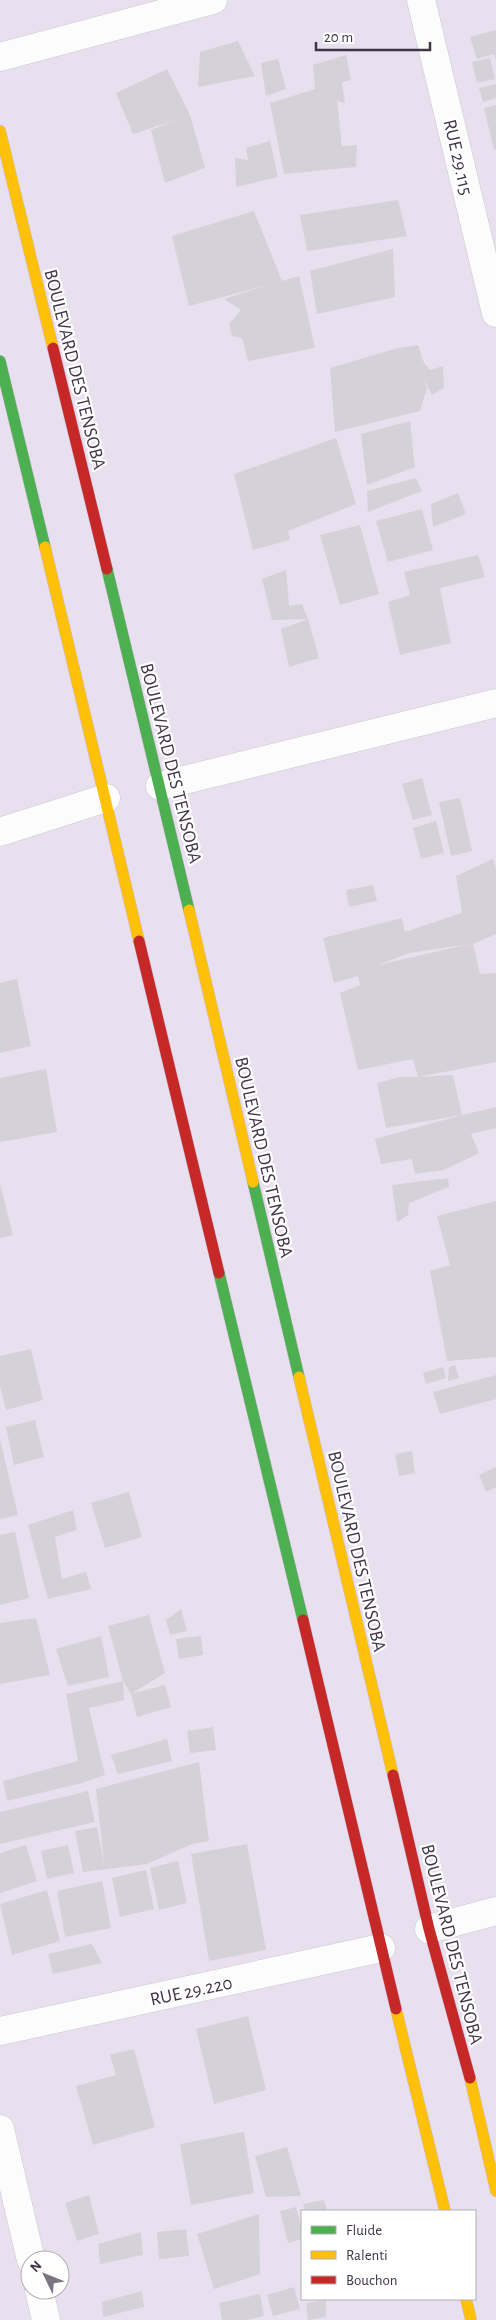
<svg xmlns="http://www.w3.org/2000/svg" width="496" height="2320" font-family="'Alegreya Sans',sans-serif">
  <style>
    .residential { fill: #e8e0ee; fill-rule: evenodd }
    .building { fill: #d5d1d8; fill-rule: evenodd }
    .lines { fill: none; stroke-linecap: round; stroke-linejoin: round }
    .street-casing { stroke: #ccc7cf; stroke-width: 29 }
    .fast-casing { stroke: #c9b6d3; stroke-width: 12 }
    .slow-casing { stroke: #c9b6d3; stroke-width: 12 }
    .jam-casing { stroke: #c9b6d3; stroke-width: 12 }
    .street { stroke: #fcfcfd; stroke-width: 28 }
    .fast { stroke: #4caf50; stroke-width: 11 }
    .slow { stroke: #ffc107; stroke-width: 11 }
    .jam { stroke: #c62828; stroke-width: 11 }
    .labels { text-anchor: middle; stroke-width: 4.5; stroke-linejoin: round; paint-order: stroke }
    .street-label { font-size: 19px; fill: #3f3547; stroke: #fff }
  </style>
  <rect width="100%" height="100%" fill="#eeeaf0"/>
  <path class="residential" d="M0,0H496V2320H0ZM302,2211H475V2299H302ZM30,2260H60V2290H30Z"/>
  <g class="building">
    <polygon points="496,30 496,60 494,54 477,59 470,37"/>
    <polygon points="238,41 255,76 198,87 200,52"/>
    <polygon points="346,55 351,80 342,82 345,103 337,101 342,146 357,145 356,167 284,174 270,103 315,89 313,65"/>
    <polygon points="490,58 495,79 477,83 472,62"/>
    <polygon points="278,59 286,89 266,96 261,63"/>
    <polygon points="167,69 190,115 205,168 165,183 151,130 176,120 133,134 116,93"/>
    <polygon points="496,84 496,98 483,102 479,88"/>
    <polygon points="496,105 496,149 494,150 484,108"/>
    <polygon points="270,141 278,177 236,187 235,158 248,160 246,148"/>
    <polygon points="398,200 407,236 307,251 300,215"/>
    <polygon points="254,211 282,281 299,276 315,348 248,361 242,338 232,336 229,324 241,310 224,299 267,285 189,306 172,236"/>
    <polygon points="393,249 395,297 317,314 310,271"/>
    <polygon points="418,345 424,363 430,370 443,366 444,388 432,395 424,379 427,388 420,411 335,432 330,368 398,348"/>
    <polygon points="410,421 415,467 367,485 361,434"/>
    <polygon points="336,438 356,504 288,531 290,540 253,550 234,474"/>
    <polygon points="416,478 422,491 368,512 367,491"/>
    <polygon points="458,493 466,514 433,527 431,504"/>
    <polygon points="422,509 433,550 388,562 376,521"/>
    <polygon points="360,525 379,594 340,605 320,535"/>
    <polygon points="478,555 485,577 440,588 451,643 400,655 388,602 410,595 404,572"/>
    <polygon points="286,570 289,606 302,604 308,619 272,620 262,579"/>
    <polygon points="308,619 319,658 289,667 281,629"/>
    <polygon points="422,778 432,815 413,820 402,784"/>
    <polygon points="460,798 472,851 451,856 439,802"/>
    <polygon points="436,821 444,853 421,859 413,828"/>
    <path d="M493,859L496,868V934L473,944L480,974L496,973V1062L418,1077L453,1075L462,1115L496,1107V1128L471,1134L479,1153L444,1170L415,1174L412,1159L381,1164L375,1139L462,1115L386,1128L377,1083L400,1077H418L413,1059L358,1070L340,993L360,985L358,976L334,983L323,938L402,918L405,932L462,913L456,876ZM469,944L378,965L409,953Z"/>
    <polygon points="373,885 377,901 349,907 346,890"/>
    <polygon points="17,979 31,1046 0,1053 0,983"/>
    <polygon points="46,1069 57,1132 0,1142 0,1078"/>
    <polygon points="448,1178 449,1187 409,1203 408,1215 397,1222 392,1185"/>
    <polygon points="0,1184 13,1235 0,1238"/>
    <polygon points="496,1201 496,1357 447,1361 430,1271 450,1265 437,1216"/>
    <polygon points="31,1349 43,1400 6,1410 0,1386 0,1356"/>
    <polygon points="455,1365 459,1378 448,1381 449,1367"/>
    <polygon points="443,1367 446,1378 426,1384 423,1373"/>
    <polygon points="496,1375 496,1399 440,1414 433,1392"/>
    <polygon points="35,1420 44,1457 14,1465 6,1427"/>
    <polygon points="0,1439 18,1515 0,1519"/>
    <polygon points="412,1451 415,1473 399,1476 395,1454"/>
    <polygon points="496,1467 496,1487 486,1492 479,1475"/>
    <polygon points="129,1492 142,1537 105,1548 91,1503"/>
    <polygon points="73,1510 77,1530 55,1537 62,1579 86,1572 91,1589 48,1599 28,1525"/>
    <polygon points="15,1532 29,1598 0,1605 0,1535"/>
    <polygon points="181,1609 187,1631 170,1635 166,1620"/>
    <polygon points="149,1615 165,1673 131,1694 165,1685 171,1707 137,1717 131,1694 123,1681 108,1626"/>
    <polygon points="36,1618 50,1675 0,1684 0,1623"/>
    <polygon points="101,1636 109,1677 68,1686 56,1649"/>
    <polygon points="201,1636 203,1655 179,1659 176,1639"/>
    <polygon points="123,1681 124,1700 89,1708 105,1775 82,1783 7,1801 3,1781 78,1761 66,1694"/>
    <polygon points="213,1727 216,1750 190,1753 187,1731"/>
    <polygon points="167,1739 172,1761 118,1774 111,1755"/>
    <polygon points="199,1762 209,1841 192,1844 147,1864 83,1872 75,1831 97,1827 104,1863 96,1789"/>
    <polygon points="88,1791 95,1822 0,1844 0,1812"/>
    <polygon points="247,1844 266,1950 209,1961 191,1854"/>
    <polygon points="26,1845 37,1881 0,1893 0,1853"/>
    <polygon points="68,1845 74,1873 47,1879 41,1851"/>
    <polygon points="178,1861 187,1903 159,1910 150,1868"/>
    <polygon points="146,1870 154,1909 120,1917 112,1878"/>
    <polygon points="102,1881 111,1928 65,1937 57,1891"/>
    <polygon points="47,1890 60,1941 12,1955 0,1904"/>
    <polygon points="92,1944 102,1963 53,1974 48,1954"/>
    <polygon points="248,2016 266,2090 214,2104 196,2029"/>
    <polygon points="134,2049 155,2127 93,2145 76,2086 116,2075 110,2055"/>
    <polygon points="244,2132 254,2193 191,2205 180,2144"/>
    <polygon points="287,2147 301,2196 266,2197 255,2156"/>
    <polygon points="89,2195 99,2234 77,2241 65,2203"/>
    <polygon points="324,2200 327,2211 305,2211 303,2204"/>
    <polygon points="296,2207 302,2228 302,2239 288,2243 280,2211"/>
    <polygon points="259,2214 260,2274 214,2289 197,2234"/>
    <polygon points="186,2229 189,2256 159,2259 157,2232"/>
    <polygon points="141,2232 143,2255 100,2264 98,2244"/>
    <polygon points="294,2287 300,2309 273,2316 267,2295"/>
    <polygon points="142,2291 144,2307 103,2317 102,2302"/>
    <polygon points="260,2294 264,2316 247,2320 222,2320 219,2303"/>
    <polygon points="326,2300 326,2317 308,2320 306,2303"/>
  </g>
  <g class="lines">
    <g class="street-casing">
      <g id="street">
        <polyline points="421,0 496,313"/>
        <polyline points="0,57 213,0"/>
        <polyline points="160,786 496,703"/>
        <polyline points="0,832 106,798"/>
        <polyline points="429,1929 496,1911"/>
        <polyline points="0,2031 381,1948"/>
        <polyline points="0,2129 31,2260"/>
        <polyline points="39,2290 46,2320"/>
      </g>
    </g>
    <g class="fast-casing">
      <g id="fast">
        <polyline points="0,361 45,547"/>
        <polyline points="107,569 189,910"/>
        <polyline points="253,1182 299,1377"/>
        <polyline points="219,1273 303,1620"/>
      </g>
    </g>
    <g class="slow-casing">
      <g id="slow">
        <polyline points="0,131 53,348"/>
        <polyline points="45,547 139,941"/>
        <polyline points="189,910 253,1182"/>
        <polyline points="299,1377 393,1775"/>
        <polyline points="396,2009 445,2211"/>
        <polyline points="470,2078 496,2191"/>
        <polyline points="466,2299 471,2320"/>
      </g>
    </g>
    <g class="jam-casing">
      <g id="jam">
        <polyline points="53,348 107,569"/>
        <polyline points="139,941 219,1273"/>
        <polyline points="303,1620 396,2009"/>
        <polyline points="393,1775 429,1929 470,2078"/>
      </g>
    </g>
    <use href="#street" class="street"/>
    <use href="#fast" class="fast"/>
    <use href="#slow" class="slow"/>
    <use href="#jam" class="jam"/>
  </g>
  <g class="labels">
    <g class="street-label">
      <text transform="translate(459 157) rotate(77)" y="7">RUE 29.115</text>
      <text transform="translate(76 369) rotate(76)" y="7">BOULEVARD DES TENSOBA</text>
      <text transform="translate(172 763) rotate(76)" y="7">BOULEVARD DES TENSOBA</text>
      <text transform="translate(265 1157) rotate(77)" y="7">BOULEVARD DES TENSOBA</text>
      <text transform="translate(358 1551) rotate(77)" y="7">BOULEVARD DES TENSOBA</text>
      <text transform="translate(453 1944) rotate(76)" y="7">BOULEVARD DES TENSOBA</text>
      <text transform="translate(191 1990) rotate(-12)" y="7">RUE 29.220</text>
    </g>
  </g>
  <rect x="301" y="2210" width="175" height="90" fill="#ffffff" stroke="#b2aeb5"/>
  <rect x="311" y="2226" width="25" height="8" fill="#4caf50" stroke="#b2aeb5"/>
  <text x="346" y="2235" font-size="15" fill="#3f3547">Fluide</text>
  <rect x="311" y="2251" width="25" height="8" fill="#ffc107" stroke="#b2aeb5"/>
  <text x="346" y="2260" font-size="15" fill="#3f3547">Ralenti</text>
  <rect x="311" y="2276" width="25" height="8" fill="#c62828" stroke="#b2aeb5"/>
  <text x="346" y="2285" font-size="15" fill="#3f3547">Bouchon</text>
  <g transform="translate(45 2275) rotate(313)"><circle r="24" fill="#ffffff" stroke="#b2aeb5"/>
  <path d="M0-4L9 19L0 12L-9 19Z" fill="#7c7482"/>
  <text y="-8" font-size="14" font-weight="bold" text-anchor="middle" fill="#3f3547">N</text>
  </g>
  <path d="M316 42v8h114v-8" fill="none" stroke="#3f3547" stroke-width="2.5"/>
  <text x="324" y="42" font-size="15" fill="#3f3547" stroke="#ffffff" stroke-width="4" paint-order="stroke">20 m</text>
</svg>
